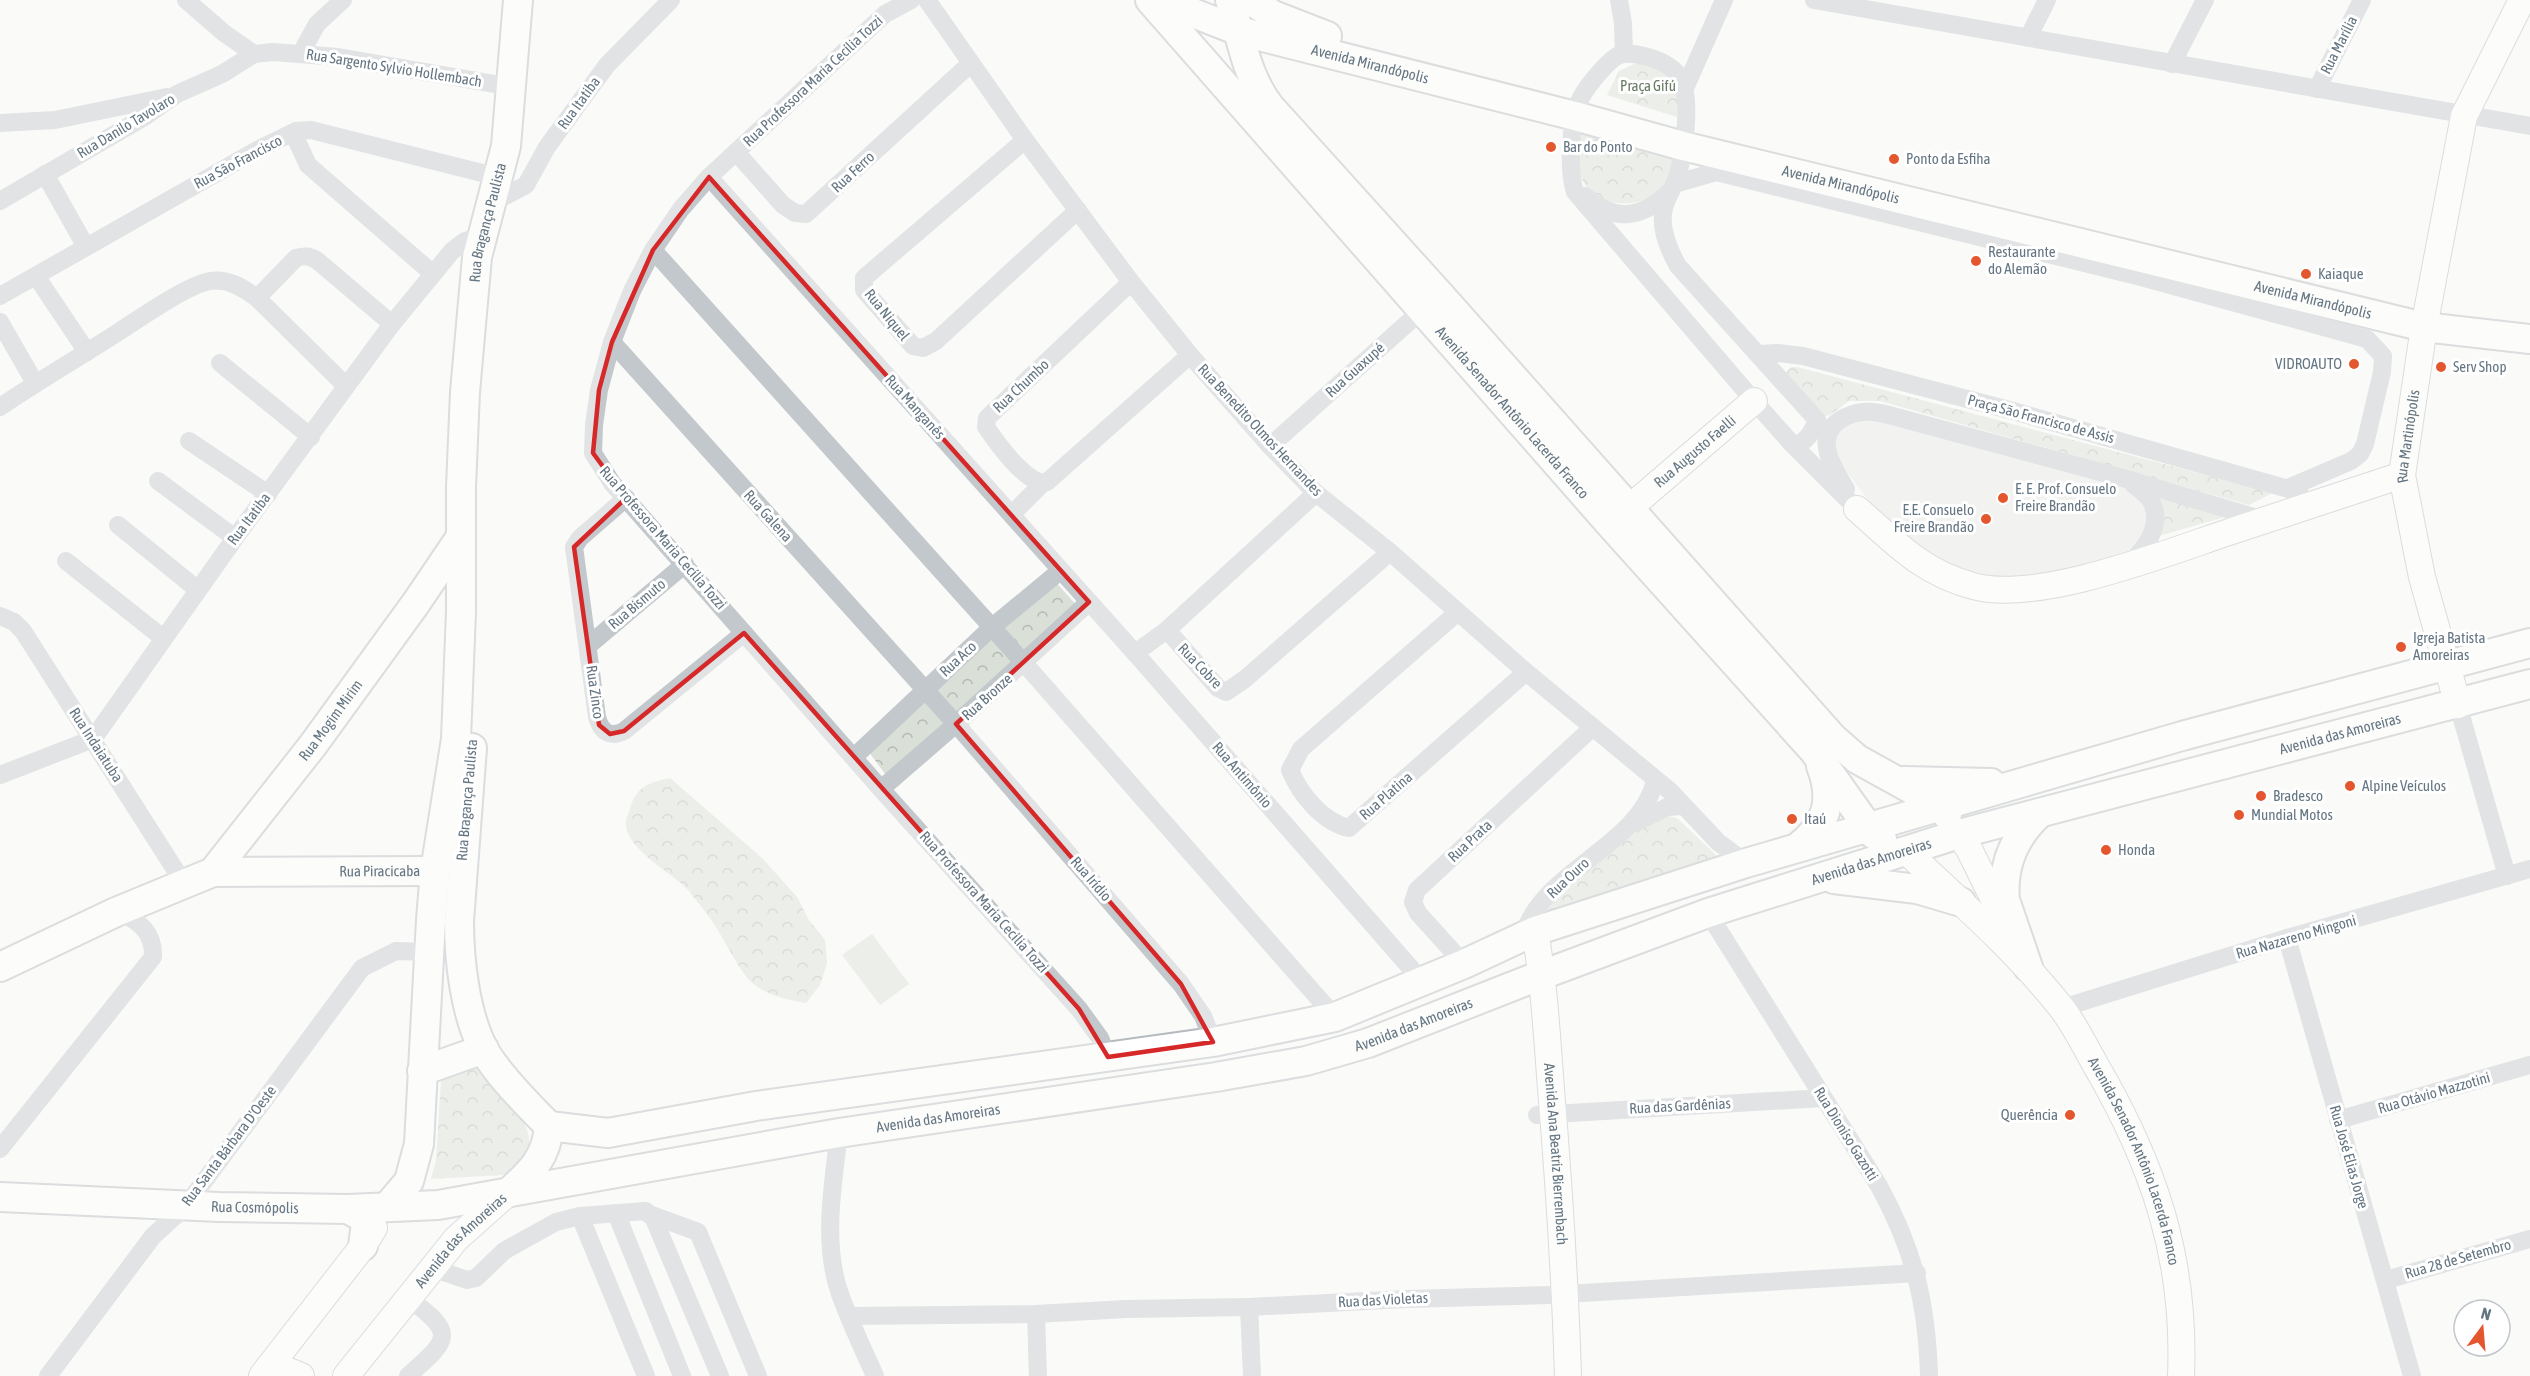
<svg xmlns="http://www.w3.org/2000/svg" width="2530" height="1376" font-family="'Asap Condensed',sans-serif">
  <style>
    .built { fill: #e8e9e9 }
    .green { fill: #dadfd7 }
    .forest { fill: url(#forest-crowns) }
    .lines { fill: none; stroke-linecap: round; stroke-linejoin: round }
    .secondary-casing { stroke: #b3babf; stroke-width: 28 }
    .primary-casing { stroke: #b5babe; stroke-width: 32 }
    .street { stroke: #c3c8cc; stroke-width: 18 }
    .secondary { stroke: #fff; stroke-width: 26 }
    .primary { stroke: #fff; stroke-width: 28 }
    .marked { fill: none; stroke: #d62828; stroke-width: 4.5; stroke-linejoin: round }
    .poi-dot { fill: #e4572e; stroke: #fff; stroke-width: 2 }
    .labels { text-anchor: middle; stroke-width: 6; stroke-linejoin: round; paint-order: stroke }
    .street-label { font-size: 15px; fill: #657683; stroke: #fff }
    .park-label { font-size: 15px; fill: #687a64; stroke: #fff }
    .poi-label { font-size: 15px; fill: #657683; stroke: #fff; text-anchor: start }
  </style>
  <defs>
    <pattern id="forest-crowns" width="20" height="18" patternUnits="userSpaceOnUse" patternTransform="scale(1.5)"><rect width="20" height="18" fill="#dadfd7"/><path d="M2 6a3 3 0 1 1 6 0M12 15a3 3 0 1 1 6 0" fill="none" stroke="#b4b9b4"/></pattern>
  </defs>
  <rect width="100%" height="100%" fill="#fafaf8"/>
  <polygon class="built" points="1861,416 2134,490 2147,507 2149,531 2132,556 2012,579 1968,571 1924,555 1872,505 1843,467 1831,441 1834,430"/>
  <polygon class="green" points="872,934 909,984 880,1005 842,955"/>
  <g class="forest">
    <path d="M1641,61C1674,71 1680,83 1677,117L1607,95L1619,71Z"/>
    <path d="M1587,129L1678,157C1676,163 1675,174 1672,179C1653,209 1598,214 1582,179C1576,164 1578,149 1581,133Z"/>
    <polygon points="1791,367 1797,367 2232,482 2278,490 2249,505 1880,401 1849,401 1830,415 1822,417 1784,375"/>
    <polygon points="2152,493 2232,515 2155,537"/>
    <polygon points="1054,580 1079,608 888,778 866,748"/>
    <path d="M670,778L762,858L797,897L809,920L825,940L827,963L820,985L806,1003C747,993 747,979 719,932C711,918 699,904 689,891C673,873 624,849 626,822C626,818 629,813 630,809C636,786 649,783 670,778Z"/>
    <polygon points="1663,815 1677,818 1720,859 1531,927 1542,909 1631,828"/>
    <path d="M474,1066L480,1069C499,1091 549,1133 521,1162C515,1168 511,1172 502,1175L431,1179L436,1161L441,1081L445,1075Z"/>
  </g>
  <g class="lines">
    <g class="secondary-casing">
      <g id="secondary">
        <path d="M1857,509C1896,543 1921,572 1973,586C2037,604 2166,553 2229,532C2287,513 2344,494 2402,475"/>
        <path id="s1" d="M1613,522L1754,401"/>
        <path id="s2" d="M2458,705L2422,577L2402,475L2424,327L2464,116L2522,0"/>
        <polyline points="1959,834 1969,849 2006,924"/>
        <path id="s3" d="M1906,851C1959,901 2014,948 2060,1006C2074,1023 2084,1045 2095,1064C2154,1165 2186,1259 2181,1376"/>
        <path id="s4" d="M1535,931C1544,983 1547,1036 1551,1089C1559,1185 1565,1280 1568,1376"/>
        <polyline points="268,1368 279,1367 301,1376"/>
        <polyline points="262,1376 363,1246 374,1228"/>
        <path id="s5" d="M346,1376L456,1239L509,1192"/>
      </g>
    </g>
    <g class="primary-casing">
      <g id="primary">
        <path id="s6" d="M1150,0L1610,524L1814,751L1873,834L1882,839"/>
        <path id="s7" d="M1160,0L1239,31L1575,116L1683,146L2424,327L2530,339"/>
        <path d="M1230,0C1241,37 1246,77 1271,108L1440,295L1833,738L1857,759L1942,806L1947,815"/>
        <polyline points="1250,0 1273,15 1327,36"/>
        <path d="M472,748L459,921C459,960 465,1013 483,1048C495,1072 530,1107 549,1126"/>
        <polyline points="1903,781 1991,783"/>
        <path d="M1797,848C1826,825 1835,802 1821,766"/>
        <path id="s8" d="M213,872L313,745L416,603L460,538"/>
        <polyline points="1834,879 1917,889 1961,902"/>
        <path id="s9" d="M0,967L116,912L213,872L435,871"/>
        <path d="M2028,967L2005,900C2002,866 2014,837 2039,814"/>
        <polyline points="422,1071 484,1049"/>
        <polyline points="549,1126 608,1133 756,1106 1213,1042 1335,1017 1464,964 1535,931 1746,863 2182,736 2530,643"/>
        <path d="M509,1192C531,1172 547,1157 549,1126"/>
        <path id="s10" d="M0,1197L219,1207L348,1209L438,1205L839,1133L1216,1077L1306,1061L1368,1043L1531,979L1708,913L1959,834L2530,684"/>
        <path id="s11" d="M387,1207L409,1181L419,1144L431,920L435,871L456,739L461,611V487L465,392L477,257L506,146L518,0"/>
        <polyline points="348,1209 360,1216 366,1223 363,1246"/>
      </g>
    </g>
    <g class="street">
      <polyline points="186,0 224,33 254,54 273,52 338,57 512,87"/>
      <polyline points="911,0 885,14 709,177 681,209 653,250 632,291 612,342 599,390 594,425 593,453 612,483 881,789 1079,1009 1100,1038 1108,1057"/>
      <polyline points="927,0 1025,140 1131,282 1190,355 1270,446 1316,493 1390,552 1526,672 1670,791 1718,842 1746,863"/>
      <polyline points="1619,0 1623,23 1624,54"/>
      <polyline points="1814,0 2530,126"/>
      <polyline points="2028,38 2047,0"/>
      <polyline points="301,53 317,24 343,0"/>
      <polyline points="2172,64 2205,0"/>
      <polyline points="1685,88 1724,0"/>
      <polyline points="2317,89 2362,0"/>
      <polyline points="0,123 55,120 167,97"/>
      <polyline points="296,131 296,139 308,165 432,273"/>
      <polyline points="1025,140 864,278 864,290 913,346 923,348 936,341 1078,210"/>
      <polyline points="736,152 783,205 795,213 806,214 970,64"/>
      <polyline points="45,174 86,247"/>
      <polyline points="709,177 1135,653 1422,981"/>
      <polyline points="1674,184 1716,172 2141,277 2367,339 2383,356 2382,372 2365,444 2360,454 2351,461 2288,488"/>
      <path d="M1585,196C1614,222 1641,219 1668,193"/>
      <polyline points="0,201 146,116 177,94 222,74 254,54"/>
      <polyline points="490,204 526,185 547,147 607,65 671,0"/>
      <polyline points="653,250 1024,663 1335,1017"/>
      <polyline points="36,276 87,352"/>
      <path d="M1131,282L987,418L986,427C997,443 1028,487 1047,482L1190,355"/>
      <polyline points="0,296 259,149 296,131 311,130 498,177"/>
      <polyline points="257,298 346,386"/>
      <polyline points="0,322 35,383"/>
      <polyline points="612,342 956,724 1181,984 1203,1016 1213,1042"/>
      <polyline points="1758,354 1778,353 1803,356 2013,411 2299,492"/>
      <polyline points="220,363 311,437"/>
      <path d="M0,407C38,381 78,358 117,333C139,319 187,285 210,281C228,278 243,288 257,298L296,258C307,255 311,256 319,262L392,324"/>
      <polyline points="189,441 268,494"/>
      <path d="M1793,445C1807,443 1812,432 1817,420L1678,266C1669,250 1661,232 1663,214C1664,201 1672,191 1676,180C1684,157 1693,96 1679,76C1671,65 1657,59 1644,56C1636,54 1626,52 1617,56C1606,63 1584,89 1579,102C1570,123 1568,171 1575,192L1754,401L1793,445L1857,509"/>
      <polyline points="1270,446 1430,303"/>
      <polyline points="158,481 235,538"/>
      <path d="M1846,489C1833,467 1813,438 1840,420C1856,410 1871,410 1889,415L2130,480L2264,520"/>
      <path d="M626,498L580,538L574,547L597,717C601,732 610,738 624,731L744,633"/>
      <polyline points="1012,514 1043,483"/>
      <polyline points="118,525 198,590"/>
      <polyline points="66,561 163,638"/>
      <path d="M2128,565C2144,550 2164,525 2151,501C2147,494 2139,489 2133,484"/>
      <path d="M1458,612L1301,749L1290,770C1300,794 1322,822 1349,828L1526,672"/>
      <polyline points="0,616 14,622 23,631 183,882"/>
      <polyline points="1167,630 1218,688 1226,692 1245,679 1390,552"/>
      <polyline points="589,645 685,564"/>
      <polyline points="1135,653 1167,630 1316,493"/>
      <polyline points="2458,705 2507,876"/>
      <polyline points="854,757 991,628 1060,571"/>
      <polyline points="0,775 93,739 235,538 392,324 452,251 465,241 481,236"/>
      <polyline points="881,789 956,724 1089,602"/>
      <polyline points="1635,823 1667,807 1682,806"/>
      <path d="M1708,913L1879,1186C1914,1250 1927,1303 1929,1376"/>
      <path d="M1523,936C1542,870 1639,847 1655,781"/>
      <polyline points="2287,938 2412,1376"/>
      <polyline points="1464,964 1418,913 1413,902 1417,890 1593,727"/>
      <polyline points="2062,1008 2287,938 2530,869"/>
      <polyline points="1537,1115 1823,1098"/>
      <polyline points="2338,1120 2530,1065"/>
      <path d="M839,1133C833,1185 822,1243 840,1294C850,1322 863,1349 875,1376"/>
      <path d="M0,1149L153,957C154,932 138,919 116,912"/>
      <polyline points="616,1213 682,1376"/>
      <polyline points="649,1214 698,1232 758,1376"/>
      <polyline points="580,1216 646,1376"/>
      <polyline points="432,1268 467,1280 476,1278 504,1251 556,1222 580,1216 646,1211 654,1219 720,1376"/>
      <polyline points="2386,1280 2530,1239"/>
      <polyline points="1249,1307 1252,1376"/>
      <polyline points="1036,1314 1038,1376"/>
      <polyline points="850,1316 1036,1314 1126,1309 1249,1307 1406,1299 1549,1295 1917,1273"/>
      <polyline points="48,1376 153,1236 185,1207 362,968 396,951 428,952"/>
      <path d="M408,1376C448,1340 458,1334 409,1299"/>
    </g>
    <use href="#secondary" class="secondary"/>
    <use href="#primary" class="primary"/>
  </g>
  <path d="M0 0H2530V1376H0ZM709,177L1089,602L956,724L1181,984L1213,1042L1108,1057L1079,1009L744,633L624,731L610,734L599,725L574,547L626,498L593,453L599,390L612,342L653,250Z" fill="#fafaf8" fill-opacity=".55" fill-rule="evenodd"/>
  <path class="marked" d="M709,177L1089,602L956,724L1181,984L1213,1042L1108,1057L1079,1009L744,633L624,731L610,734L599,725L574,547L626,498L593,453L599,390L612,342L653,250Z"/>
  <g class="poi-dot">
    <circle cx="1551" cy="147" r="6"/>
    <circle cx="1894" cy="159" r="6"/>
    <circle cx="1976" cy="261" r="6"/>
    <circle cx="2306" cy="274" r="6"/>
    <circle cx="2354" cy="364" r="6"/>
    <circle cx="2441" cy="367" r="6"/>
    <circle cx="2003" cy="498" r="6"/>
    <circle cx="1986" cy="519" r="6"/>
    <circle cx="2401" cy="647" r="6"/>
    <circle cx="2350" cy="786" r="6"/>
    <circle cx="2261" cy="796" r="6"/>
    <circle cx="2239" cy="815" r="6"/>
    <circle cx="1792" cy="819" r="6"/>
    <circle cx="2106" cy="850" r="6"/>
    <circle cx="2070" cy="1115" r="6"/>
  </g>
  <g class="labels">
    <g class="street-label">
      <text transform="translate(2339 45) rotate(-63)" y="5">Rua Marília</text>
      <text dy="5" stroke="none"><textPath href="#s7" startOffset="220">Avenida Mirandópolis</textPath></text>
      <text transform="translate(394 68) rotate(9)" y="5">Rua Sargento Sylvio Hollembach</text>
      <text transform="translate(813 81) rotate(-43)" y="5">Rua Professora Maria Cecília Tozzi</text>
      <text transform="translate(579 103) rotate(-54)" y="5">Rua Itatiba</text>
      <text transform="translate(126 126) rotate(-31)" y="5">Rua Danilo Tavolaro</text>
      <text transform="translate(238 162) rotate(-28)" y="5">Rua São Francisco</text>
      <text transform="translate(853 172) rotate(-43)" y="5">Rua Ferro</text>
      <text dy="5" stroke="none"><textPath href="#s7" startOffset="706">Avenida Mirandópolis</textPath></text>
      <text dy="5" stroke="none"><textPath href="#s11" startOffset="998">Rua Bragança Paulista</textPath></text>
      <text dy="5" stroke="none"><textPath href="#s7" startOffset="1192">Avenida Mirandópolis</textPath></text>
      <text transform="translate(887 315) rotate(51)" y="5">Rua Niquel</text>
      <text transform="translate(1355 370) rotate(-42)" y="5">Rua Guaxupé</text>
      <text transform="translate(1021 386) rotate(-43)" y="5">Rua Chumbo</text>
      <text transform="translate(915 407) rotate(48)" y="5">Rua Manganês</text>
      <text dy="5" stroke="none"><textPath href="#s6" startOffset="549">Avenida Senador Antônio Lacerda Franco</textPath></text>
      <text transform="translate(2041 419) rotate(15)" y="5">Praça São Francisco de Assis</text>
      <text transform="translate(1260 430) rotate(47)" y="5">Rua Benedito Olmos Hernandes</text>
      <text dy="5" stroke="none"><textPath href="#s2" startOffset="276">Rua Martinópolis</textPath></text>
      <text dy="5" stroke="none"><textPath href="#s1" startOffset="108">Rua Augusto Faelli</textPath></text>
      <text transform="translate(768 516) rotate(48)" y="5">Rua Galena</text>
      <text transform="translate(249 519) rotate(-53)" y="5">Rua Itatiba</text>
      <text transform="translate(663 538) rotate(49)" y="5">Rua Professora Maria Cecília Tozzi</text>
      <text transform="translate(637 604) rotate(-40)" y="5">Rua Bismuto</text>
      <text transform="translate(958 659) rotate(-43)" y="5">Rua Aco</text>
      <text transform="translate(1200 666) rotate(46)" y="5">Rua Cobre</text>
      <text transform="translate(595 692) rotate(82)" y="5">Rua Zinco</text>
      <text transform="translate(987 697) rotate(-42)" y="5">Rua Bronze</text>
      <text dy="5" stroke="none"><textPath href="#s8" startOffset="192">Rua Mogim Mirim</textPath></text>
      <text dy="5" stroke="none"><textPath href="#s10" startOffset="2404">Avenida das Amoreiras</textPath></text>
      <text transform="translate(96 745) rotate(57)" y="5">Rua Indaiatuba</text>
      <text transform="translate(1242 775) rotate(49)" y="5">Rua Antimônio</text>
      <text transform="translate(1386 796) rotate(-41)" y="5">Rua Platina</text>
      <text transform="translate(467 800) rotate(-85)" y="5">Rua Bragança Paulista</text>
      <text transform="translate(1470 841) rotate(-43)" y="5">Rua Prata</text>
      <text dy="5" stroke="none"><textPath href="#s10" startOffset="1918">Avenida das Amoreiras</textPath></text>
      <text dy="5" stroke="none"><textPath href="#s9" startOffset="400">Rua Piracicaba</textPath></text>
      <text transform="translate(1568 878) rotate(-43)" y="5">Rua Ouro</text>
      <text transform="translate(1091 879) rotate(49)" y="5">Rua Irídio</text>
      <text transform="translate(984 902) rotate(48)" y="5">Rua Professora Maria Cecília Tozzi</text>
      <text transform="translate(2296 937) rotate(-16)" y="5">Rua Nazareno Mingoni</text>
      <text dy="5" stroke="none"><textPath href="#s10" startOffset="1432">Avenida das Amoreiras</textPath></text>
      <text transform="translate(2434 1093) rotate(-16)" y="5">Rua Otávio Mazzotini</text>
      <text transform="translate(1680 1106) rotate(-3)" y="5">Rua das Gardênias</text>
      <text dy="5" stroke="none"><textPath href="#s10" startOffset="946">Avenida das Amoreiras</textPath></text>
      <text transform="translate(1846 1134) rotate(58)" y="5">Rua Dioníso Gazotti</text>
      <text transform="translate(229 1146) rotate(-53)" y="5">Rua Santa Bárbara D'Oeste</text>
      <text dy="5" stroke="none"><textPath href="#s4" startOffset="224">Avenida Ana Beatriz Bierrembach</textPath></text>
      <text transform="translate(2349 1157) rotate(74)" y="5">Rua José Elias Jorge</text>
      <text dy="5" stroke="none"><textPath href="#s3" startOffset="392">Avenida Senador Antônio Lacerda Franco</textPath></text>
      <text dy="5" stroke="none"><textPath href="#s10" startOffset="255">Rua Cosmópolis</textPath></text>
      <text dy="5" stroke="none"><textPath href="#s5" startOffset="178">Avenida das Amoreiras</textPath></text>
      <text transform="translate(2458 1259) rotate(-16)" y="5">Rua 28 de Setembro</text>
      <text transform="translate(1383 1300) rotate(-3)" y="5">Rua das Violetas</text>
    </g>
    <g class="park-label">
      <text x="1648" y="91">Praça Gifú</text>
    </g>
    <g class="poi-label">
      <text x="1563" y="152">Bar do Ponto</text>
      <text x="1906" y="164">Ponto da Esfiha</text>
      <text x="1988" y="257">Restaurante<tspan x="1988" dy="17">do Alemão</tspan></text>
      <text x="2318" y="279">Kaiaque</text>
      <text x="2342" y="369" text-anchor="end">VIDROAUTO</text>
      <text x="2453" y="372">Serv Shop</text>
      <text x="2015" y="494">E. E. Prof. Consuelo<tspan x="2015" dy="17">Freire Brandão</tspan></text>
      <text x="1974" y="515" text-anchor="end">E.E. Consuelo<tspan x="1974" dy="17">Freire Brandão</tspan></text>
      <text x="2413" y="643">Igreja Batista<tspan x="2413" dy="17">Amoreiras</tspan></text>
      <text x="2362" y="791">Alpine Veículos</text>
      <text x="2273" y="801">Bradesco</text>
      <text x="2251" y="820">Mundial Motos</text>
      <text x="1804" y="824">Itaú</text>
      <text x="2118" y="855">Honda</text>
      <text x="2058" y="1120" text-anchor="end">Querência</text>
    </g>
  </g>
  <g transform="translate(2482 1328) rotate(16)"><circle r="28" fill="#ffffff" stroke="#c1c8cd" stroke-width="1.5"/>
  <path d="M0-4.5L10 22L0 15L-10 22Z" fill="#e4572e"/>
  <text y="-9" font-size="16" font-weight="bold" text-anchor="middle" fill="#657683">N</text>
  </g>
</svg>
